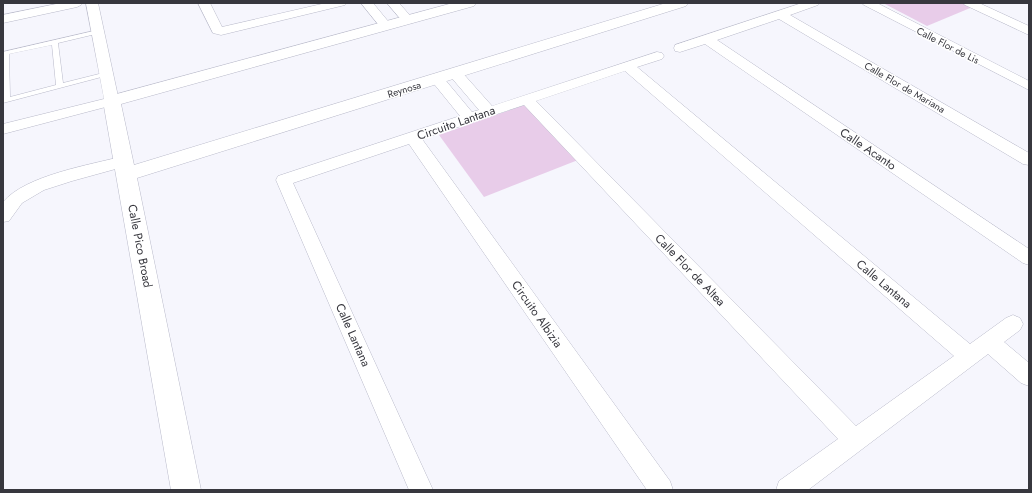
<svg xmlns="http://www.w3.org/2000/svg" width="1032" height="493" font-family="Jost,sans-serif">
  <style>
    .green { fill: #e8cce9 }
    .lines { fill: none; stroke-linecap: round; stroke-linejoin: round }
    .lane-casing { stroke: #b9baca; stroke-width: 1 }
    .street-casing { stroke: #b9baca; stroke-width: 1 }
    .secondary-casing { stroke: #b9baca; stroke-width: 1 }
    .lane { fill: #fff; fill-rule: evenodd }
    .street { fill: #fff; fill-rule: evenodd }
    .secondary { fill: #fff; fill-rule: evenodd }
    .labels { text-anchor: middle; stroke-width: 3; stroke-linejoin: round; paint-order: stroke }
    .far-street-label { font-size: 10px; fill: #37373e; stroke: #fff }
    .street-label { font-size: 12px; fill: #37373e; stroke: #fff }
  </style>
  <rect width="100%" height="100%" fill="#f6f6fd"/>
  <g class="green">
    <polygon points="883,3 968,3 975,6 927,26"/>
    <polygon points="527,104 578,160 484,197 439,135"/>
  </g>
  <g class="lines">
    <g class="lane-casing">
      <path id="lane" d="M98,30L100,31V33L58,43L63,83L107,72L110,74L109,75L3,103V52ZM52,45L56,85L10,97L9,54Z"/>
    </g>
    <g class="street-casing">
      <g id="street">
        <polygon points="61,3 83,3 81,5 77,7 3,23 3,15"/>
        <polygon points="86,3 98,3 119,101 117,104 3,134 3,124 104,99"/>
        <polygon points="198,3 210,3 222,27 326,3 347,3 345,5 221,35 213,33"/>
        <polygon points="361,3 373,3 392,26 390,29 382,29"/>
        <polygon points="387,3 399,3 414,20 412,23 404,23"/>
        <polygon points="802,3 820,3 818,5 790,15 1029,153 1029,165 1023,164 779,19 717,40 1029,249 1029,265 1023,263 705,44 680,52 675,51 674,48 675,45"/>
        <polygon points="862,3 877,3 1029,81 1029,90 864,5"/>
        <polygon points="963,3 979,3 1029,26 1029,35 965,5"/>
        <path d="M657,52L662,53L664,56L662,59L637,67L970,344L1006,318L1013,315L1020,318L1023,324L1020,330L1004,342L1029,363V386L1021,383L988,354L808,490H776L779,481L838,439L524,105L422,139L670,481L673,490H647L409,144L293,183L433,490H409L276,180L278,176L460,116L430,79L432,76L437,75L442,76L472,112L479,110L450,76L448,73L450,70H460L492,106ZM625,71L954,356L856,426L536,101Z"/>
        <path d="M124,156L130,157L132,161L130,165L72,181L44,190L22,203L9,221L3,222V202C26,175 90,165 124,156Z"/>
      </g>
    </g>
    <g class="secondary-casing">
      <polygon id="secondary" points="453,3 476,3 474,6 121,104 134,165 666,3 688,3 686,6 137,178 201,490 171,490 103,101 106,97"/>
    </g>
    <use href="#lane" class="lane"/>
    <use href="#street" class="street"/>
    <use href="#secondary" class="secondary"/>
  </g>
  <g class="labels">
    <g class="far-street-label">
      <text transform="translate(948 45) rotate(27)" y="4">Calle Flor de Lis</text>
      <text transform="translate(905 87) rotate(30)" y="4">Calle Flor de Mariana</text>
      <text transform="translate(404 89) rotate(-17)" y="4">Reynosa</text>
    </g>
    <g class="street-label">
      <text transform="translate(456 123) rotate(-19)" y="4">Circuito Lantana</text>
      <text transform="translate(868 149) rotate(34)" y="4">Calle Acanto</text>
      <text transform="translate(140 246) rotate(79)" y="4">Calle Pico Broad</text>
      <text transform="translate(690 270) rotate(46)" y="4">Calle Flor de Altea</text>
      <text transform="translate(884 284) rotate(40)" y="4">Calle Lantana</text>
      <text transform="translate(537 314) rotate(55)" y="4">Circuito Albizia</text>
      <text transform="translate(353 335) rotate(66)" y="4">Calle Lantana</text>
    </g>
  </g>
  <rect width="1032" height="493" fill="none" stroke="#37373e" stroke-width="8"/>
</svg>
